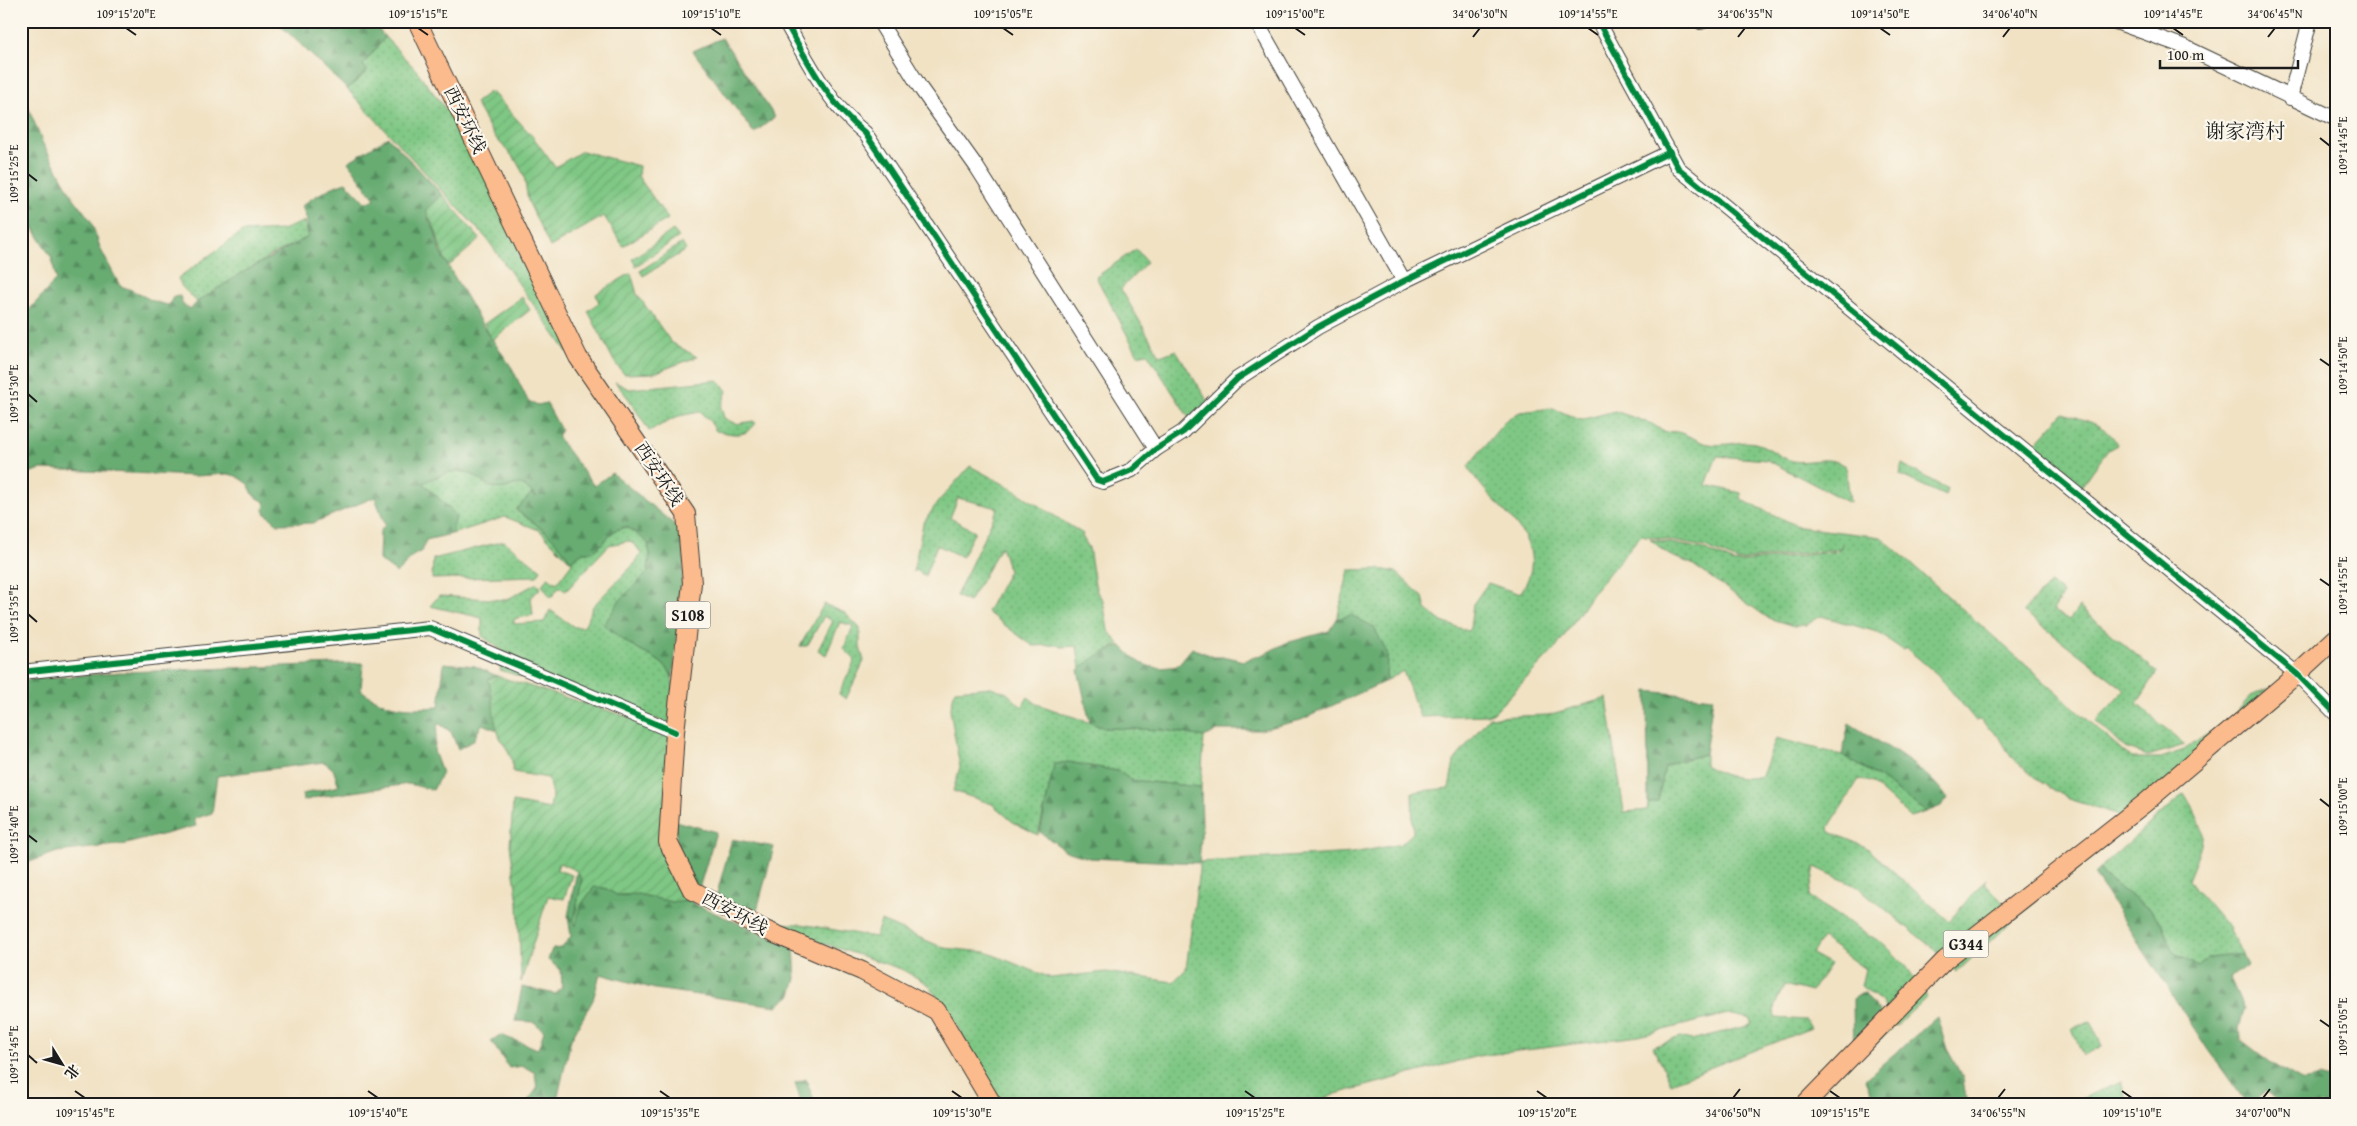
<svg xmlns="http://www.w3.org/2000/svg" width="2357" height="1126" font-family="'Gentium Book Plus','Noto Serif SC',serif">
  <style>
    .grass { fill: url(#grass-dots); stroke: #4e7250 }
    .forest { fill: url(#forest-firs); stroke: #426447 }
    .garden { fill: url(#garden-furrows); stroke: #4e7250 }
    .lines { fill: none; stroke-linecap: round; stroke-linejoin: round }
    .minor-casing { stroke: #3c3a35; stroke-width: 16 }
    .major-casing { stroke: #3c3a35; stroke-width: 20 }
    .minor { stroke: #fff; stroke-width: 14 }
    .major { stroke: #fbbb8d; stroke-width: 18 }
    .cycleway-casing { stroke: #fbf7ec; stroke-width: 9 }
    .cycleway { stroke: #00873e; stroke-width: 6 }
    .ticks { fill: none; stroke: #1c1c1c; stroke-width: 2 }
    .labels { text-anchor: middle; stroke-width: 4.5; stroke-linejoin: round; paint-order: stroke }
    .shield { fill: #fbf7ec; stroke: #5f5e5a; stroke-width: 1 }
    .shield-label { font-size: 16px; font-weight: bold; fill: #1c1c1c }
    .street-label { font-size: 18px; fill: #1c1c1c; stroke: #fbf7ec }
    .quarter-label { font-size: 20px; fill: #1c1c1c; stroke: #fbf7ec }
    .neatline { fill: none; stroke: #1c1c1c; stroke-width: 2 }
    .ticks-label { font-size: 12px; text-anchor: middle; fill: #1c1c1c }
  </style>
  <defs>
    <pattern id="grass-dots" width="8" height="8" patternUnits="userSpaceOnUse" patternTransform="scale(1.25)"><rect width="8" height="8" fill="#7fc784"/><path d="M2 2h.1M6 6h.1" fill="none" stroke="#6daa71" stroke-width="1.8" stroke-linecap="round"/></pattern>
    <pattern id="forest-firs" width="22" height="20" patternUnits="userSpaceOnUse" patternTransform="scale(1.25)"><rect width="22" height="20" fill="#67ac72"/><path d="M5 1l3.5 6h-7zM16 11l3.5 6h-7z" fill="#548b5d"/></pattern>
    <pattern id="garden-furrows" width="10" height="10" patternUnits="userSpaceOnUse" patternTransform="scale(1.25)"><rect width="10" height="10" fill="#7fc784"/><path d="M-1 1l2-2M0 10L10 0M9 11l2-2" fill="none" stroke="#6daa71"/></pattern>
  </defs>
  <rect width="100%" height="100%" fill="#fbf7ec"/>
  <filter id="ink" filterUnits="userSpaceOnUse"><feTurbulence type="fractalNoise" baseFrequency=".02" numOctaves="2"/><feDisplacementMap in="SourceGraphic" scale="10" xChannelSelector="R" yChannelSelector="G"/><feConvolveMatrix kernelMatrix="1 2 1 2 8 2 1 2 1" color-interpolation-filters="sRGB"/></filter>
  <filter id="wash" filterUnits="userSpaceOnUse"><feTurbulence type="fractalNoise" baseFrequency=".0096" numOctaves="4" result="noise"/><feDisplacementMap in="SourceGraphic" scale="20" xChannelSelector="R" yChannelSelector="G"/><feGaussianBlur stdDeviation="1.12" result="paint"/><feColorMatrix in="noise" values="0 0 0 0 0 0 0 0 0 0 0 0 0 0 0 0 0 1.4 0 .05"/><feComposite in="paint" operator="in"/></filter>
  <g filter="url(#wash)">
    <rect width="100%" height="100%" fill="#f1e2c4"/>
    <g class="grass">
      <polygon points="385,37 417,71 469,140 604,404 487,239 347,89 367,72 363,65"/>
      <polygon points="305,221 308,237 270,256 197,302 182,287 178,278 242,232 282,230"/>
      <polygon points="1136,249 1147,262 1121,289 1160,356 1176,350 1210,405 1193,424 1147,353 1138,355 1096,277"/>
      <path d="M718,380L727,391L721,407L724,418L736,424L753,421L756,423C744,439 734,434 716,431L709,420L700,412L679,416L649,431L629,399L615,382L629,389Z"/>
      <path d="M1553,408L1580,420L1615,411L1652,424L1666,433C1679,427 1696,442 1709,444C1724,447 1740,440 1755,443C1771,447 1779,458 1793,461C1810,464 1827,454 1846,466L1850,503L1767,460L1717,456L1706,485L1741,493L1742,500L1800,527L1881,537L2131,758H2161L2184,750L2231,718L2251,696L2270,688L2126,817L2069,799L2039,781L2011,757L2000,738L1980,720L1976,721L1937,674L1906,648L1903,650L1877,632L1821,616L1806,625L1794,626L1768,618L1692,564L1669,555L1650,539L1703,549L1735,563L1839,551L1843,544L1839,549L1737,561L1705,547L1641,535L1594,591L1556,648L1494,712L1487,715L1420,717L1403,671L1386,681L1387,653L1337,619L1349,570L1380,569L1396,572L1423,597L1426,609L1434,616L1442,622L1468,631L1470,628L1473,604L1488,583L1517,593L1521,592C1557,538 1490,509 1468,466L1507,419L1520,412Z"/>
      <path d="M2063,413C2081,419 2110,425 2117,445L2108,450L2080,488L2030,450Z"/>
      <polygon points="1902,464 1947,489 1945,496 1900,475"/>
      <polygon points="970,466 1011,488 1083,534 1082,536 1089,548 1095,584 1097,592 1103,600 1108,630 1119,644 1080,669 1077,646 1061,647 1058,645 1033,646 987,612 1009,571 1001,546 969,602 956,596 998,508 958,498 950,518 975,531 962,557 937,545 925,576 915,570 913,572 923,524 937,503"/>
      <path d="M456,470C462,472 470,473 475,476C482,480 487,487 495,488C515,491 513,475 534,494H531L517,511C539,525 556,538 571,561L583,552H590L597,549L614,531L625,527L644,538L648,543L650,555L648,572L619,601L638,650C682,669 674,682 671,724L500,670L503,651L482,636V618L430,606L439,596L506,600L537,583L541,588L531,597L533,615L514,619V624L544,622L550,610L574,627H584L593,606L636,562L641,554L637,547L629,541L609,545L566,591L559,587L551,598L542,585L548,577L557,583L572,563L539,530L505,517L452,534L456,515L422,483L446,473Z"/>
      <polygon points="504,541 541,570 537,576 432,579 433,559"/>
      <polygon points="2050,583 2063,594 2053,610 2069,620 2079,607 2157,672 2137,704 2185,745 2148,756 2125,748 2096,721 2125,690 2023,611"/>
      <polygon points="824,604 845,613 860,628 860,647 864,661 846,699 839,694 855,660 844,649 853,626 840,622 826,655 818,650 833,621 824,616 807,646 800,646"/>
      <polygon points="991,687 1007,693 1022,707 1028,697 1037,704 1105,728 1164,730 1204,737 1201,787 1130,780 1118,771 1068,762 1055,764 1038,835 1013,822 992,804 953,791 960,767 950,710 955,690"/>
      <path d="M1607,698L1624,812L1647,810L1648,804L1658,801L1665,767L1675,762L1705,754V765C1722,776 1742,781 1762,776L1776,738L1842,755L1880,778L1926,812L1910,817L1871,782L1859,779L1829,827L1830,832L1866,847L1949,921L1986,879L1984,882L2017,916L1957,972L1935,950L1858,887L1815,867L1809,897L1885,945L1906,966L1927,997L1896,1026L1882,1002L1861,986L1865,969L1822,938L1812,954L1830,964L1811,992L1784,985L1774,1008L1775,1018L1806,1020L1811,1028L1671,1083L1653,1047L1680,1037L1691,1040L1751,1025V1019L1728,1014L1639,1036L1478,1056L1336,1094L1311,1105H997L957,1025L928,984L901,969L762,923L801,924L875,937L881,921L944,948L986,952L1051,978L1106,972L1173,982L1186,969L1200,862L1353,853L1401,844L1413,833L1412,792L1449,788L1454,761L1489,717L1548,715Z"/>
      <path d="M2184,793C2209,835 2206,835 2188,880L2230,929L2229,931L2243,954L2240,956L2208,958L2198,967L2173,952L2161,923L2149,909L2102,875L2100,868Z"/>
      <polygon points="2090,1021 2102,1046 2083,1056 2072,1028"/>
      <polygon points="2121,1081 2128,1105 2070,1105 2069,1104"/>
    </g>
    <g class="forest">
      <polygon points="276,21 371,21 385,37 363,65 367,71 347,89"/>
      <polygon points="722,38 775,117 754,133 693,51"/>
      <path d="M21,89L43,144L73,197L91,221L101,250L120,286C137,290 150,303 169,305L173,297L180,296L183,305L191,309L197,302L240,274L308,237L307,220L302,206C311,198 334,185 346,182L366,203L375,199L348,162L388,137L442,194L435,200L428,218L435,231L440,252L483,326L512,368L528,401L538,405L546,403L548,406L561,430L557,436L594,486L612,473L681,530L684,561L673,678C666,661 652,658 637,649C625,642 614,633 604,625L619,601L648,572L650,555L648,543L629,528L625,527L614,531L597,549L590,552H583L571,561C556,538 538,525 516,510L531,494L537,497C511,472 516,492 495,488C486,487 482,480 475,476C457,465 440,475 423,483L456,515L452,534L426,540L422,551L414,555L397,573L379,560L380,531L385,525L375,497L313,523L278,524L266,514L264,510L265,502L254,496L248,484L236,476L228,474L195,476L42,469L21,475V319L56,280L52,259L31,224L26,200L21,196Z"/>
      <path d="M1351,615L1374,627L1387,653L1386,681L1301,720L1260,730H1220L1204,737L1164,730L1105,728L1090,723L1078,670L1097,656L1121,645C1140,665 1148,671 1177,666L1192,648L1214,657H1228L1243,661L1264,654L1286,643L1329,631L1337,619Z"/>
      <path d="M363,663L361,690C387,710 408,709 439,707L444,663L475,666L497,676L488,679L493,694L497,730L482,724L473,741L458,749L451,732L438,723L434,751L442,773L433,790L409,784L317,797L303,801L302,794L339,786L333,769L324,762L217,776L212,813L194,819L196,826L126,844L57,852L24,864L21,862V680L125,672Z"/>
      <polygon points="1647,691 1713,698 1705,754 1675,762 1665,767 1658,801 1648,804"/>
      <path d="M1849,723C1881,744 1927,767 1947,798L1941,806L1926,812L1880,778L1842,755Z"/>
      <polygon points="1068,762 1118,771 1131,780 1201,787 1202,825 1199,863 1089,858 1066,851 1040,832 1054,764"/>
      <polygon points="675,821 716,832 698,892 678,856"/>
      <polygon points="732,839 774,847 754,921 714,904"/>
      <polygon points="2100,868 2102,875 2149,909 2161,923 2173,952 2198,967 2208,958 2242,954 2248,964 2230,978 2244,1009 2239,1029 2240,1039 2274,1065 2303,1082 2318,1077 2336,1082 2336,1105 2278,1105 2268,1093 2264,1091 2258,1100 2261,1105 2248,1105 2208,1050 2094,874"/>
      <polygon points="577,871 582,880 574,921 576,924 580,906 594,887 605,888 617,895 638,894 672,902 690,899 694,904 794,947 796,979 791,995 777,1006 655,989 600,974 593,1000 571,1039 556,1105 527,1105 527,1102 537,1089 535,1073 523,1066 509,1068 491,1041 500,1035 538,1049 544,1031 534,1022 515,1021 522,987 556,994 562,987 561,970 548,960 552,949 562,948 571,936 568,916"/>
      <polygon points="1864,992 1892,1029 1854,1061 1853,999"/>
      <polygon points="1937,1017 1947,1049 1963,1078 1966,1099 1969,1105 1876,1105 1865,1079"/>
      <polygon points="806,1079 816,1105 802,1105 795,1083"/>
    </g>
    <g class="garden">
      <polygon points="489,92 493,93 533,137 555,167 582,151 639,166 638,176 668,219 623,246 604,216 550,247 528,201 524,175 515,159 494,136 475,103"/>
      <path d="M442,194L480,239L449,266C439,251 441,247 436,232C433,223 428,218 426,209Z"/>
      <polygon points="673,230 679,237 636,266 632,259"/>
      <polygon points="682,243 686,250 643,276 640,271"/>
      <polygon points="631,273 637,294 671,342 697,357 654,373 624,374 615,363 588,311 599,303 596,294"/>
      <polygon points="522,297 530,310 492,340 484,324"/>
      <path d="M497,676L670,730L663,833L671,877L690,899L672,902L638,894L617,895L605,888L594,887L580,906L576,926L574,921L582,880L577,871L559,863L557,870L572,875L564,899L548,896L521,982L518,903L510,845L513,802L550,809L552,795L548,778L513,772C512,747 502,748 497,729C492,713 494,696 488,679Z"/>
    </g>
  </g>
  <g filter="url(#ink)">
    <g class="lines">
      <g class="minor-casing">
        <g id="minor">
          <path d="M785,21C808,62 828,103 865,133L1097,480L1103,482L1132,470L1156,449L1183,432L1237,379L1318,327L1404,281L1670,152"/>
          <polyline points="879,21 921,89 976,166 1156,449"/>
          <polyline points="1256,21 1404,281"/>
          <polyline points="1598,21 1678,168 2297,674 2336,714"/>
          <polyline points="2113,21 2185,47 2336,119"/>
          <polyline points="1701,22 1704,21"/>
          <polyline points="2290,98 2310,21"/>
          <polyline points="21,672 430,628 675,732"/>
        </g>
      </g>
      <g class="major-casing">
        <g id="major">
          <polyline points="417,21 578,357 686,514 692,583 675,732 668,842 692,890 763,929 862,971 937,1011 993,1105"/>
          <polyline points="1804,1105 1945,960 2145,803 2297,674 2336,638"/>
        </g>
      </g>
      <use href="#minor" class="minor"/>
      <use href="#major" class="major"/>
      <g class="cycleway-casing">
        <g id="cycleway">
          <path d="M785,21C808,62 828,103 865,133L1097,480L1103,482L1132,470L1156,449L1183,432L1237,379L1318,327L1404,281L1670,152"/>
          <polyline points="1598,21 1678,168 2297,674 2336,714"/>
          <polyline points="21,672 430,628 675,732"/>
        </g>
      </g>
      <use href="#cycleway" class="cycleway"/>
    </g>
  </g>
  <path class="ticks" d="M126,28L136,35M418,28L428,35M711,28L721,35M1003,28L1013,35M1295,28L1305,35M1588,28L1598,35M1880,28L1890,35M2173,28L2183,35M1473,37L1480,28M1738,37L1745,28M2003,37L2010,28M2268,37L2275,28M2320,138L2330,146M28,174L37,181M2320,359L2330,366M28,394L37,402M2320,579L2330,586M28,614L37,622M2320,799L2330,807M28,835L37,842M2320,1020L2330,1027M28,1055L37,1063M75,1091L85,1098M368,1091L378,1098M660,1091L670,1098M952,1091L962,1098M1245,1091L1255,1098M1537,1091L1547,1098M1830,1091L1840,1098M2122,1091L2132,1098M1733,1098L1740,1089M1998,1098L2005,1089M2263,1098L2270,1089"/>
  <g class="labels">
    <g class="shield">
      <rect x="665.5" y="601.5" width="45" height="27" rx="4"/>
      <rect x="1943.5" y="930.5" width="45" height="27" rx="4"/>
    </g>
    <g class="shield-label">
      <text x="688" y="621">S108</text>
      <text x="1966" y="950">G344</text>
    </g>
    <g class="street-label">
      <text transform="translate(465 120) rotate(64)" y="6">西安环线</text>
      <text transform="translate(659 474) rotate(56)" y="6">西安环线</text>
      <text transform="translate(735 913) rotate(28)" y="6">西安环线</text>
    </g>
    <g class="quarter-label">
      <text x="2245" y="138">谢家湾村</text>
    </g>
  </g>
  <rect width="2357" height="1126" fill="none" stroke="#fbf7ec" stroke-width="55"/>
  <g transform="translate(62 1064) rotate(127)" stroke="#fbf7ec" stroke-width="4" paint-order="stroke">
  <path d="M0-4L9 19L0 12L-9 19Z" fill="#1c1c1c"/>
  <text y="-8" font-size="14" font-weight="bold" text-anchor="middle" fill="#1c1c1c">北</text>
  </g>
  <path d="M2160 60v8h138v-8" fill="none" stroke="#1c1c1c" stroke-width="2.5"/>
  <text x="2167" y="60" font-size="15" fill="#1c1c1c" stroke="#fbf7ec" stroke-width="4" paint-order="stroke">100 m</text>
  <rect x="28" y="28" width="2302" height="1070" class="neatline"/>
  <g class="ticks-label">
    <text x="126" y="18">109°15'20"E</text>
    <text x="418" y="18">109°15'15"E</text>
    <text x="711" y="18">109°15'10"E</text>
    <text x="1003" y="18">109°15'05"E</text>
    <text x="1295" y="18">109°15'00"E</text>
    <text x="1480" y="18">34°06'30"N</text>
    <text x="1588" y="18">109°14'55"E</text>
    <text x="1745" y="18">34°06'35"N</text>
    <text x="1880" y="18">109°14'50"E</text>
    <text x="2010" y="18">34°06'40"N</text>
    <text x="2173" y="18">109°14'45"E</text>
    <text x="2275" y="18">34°06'45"N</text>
    <text transform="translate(2343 146) rotate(-90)" y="4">109°14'45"E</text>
    <text transform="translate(14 174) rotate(-90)" y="4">109°15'25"E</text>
    <text transform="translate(2343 366) rotate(-90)" y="4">109°14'50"E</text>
    <text transform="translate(14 394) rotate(-90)" y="4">109°15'30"E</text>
    <text transform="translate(2343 586) rotate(-90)" y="4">109°14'55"E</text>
    <text transform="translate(14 614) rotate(-90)" y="4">109°15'35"E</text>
    <text transform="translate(2343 807) rotate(-90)" y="4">109°15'00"E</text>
    <text transform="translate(14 835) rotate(-90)" y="4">109°15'40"E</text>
    <text transform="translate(2343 1027) rotate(-90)" y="4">109°15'05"E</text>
    <text transform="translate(14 1055) rotate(-90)" y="4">109°15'45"E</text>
    <text x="85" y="1117">109°15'45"E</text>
    <text x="378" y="1117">109°15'40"E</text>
    <text x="670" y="1117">109°15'35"E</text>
    <text x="962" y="1117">109°15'30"E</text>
    <text x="1255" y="1117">109°15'25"E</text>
    <text x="1547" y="1117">109°15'20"E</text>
    <text x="1733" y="1117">34°06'50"N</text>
    <text x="1840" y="1117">109°15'15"E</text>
    <text x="1998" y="1117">34°06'55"N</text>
    <text x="2132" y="1117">109°15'10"E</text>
    <text x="2263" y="1117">34°07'00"N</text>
  </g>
</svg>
